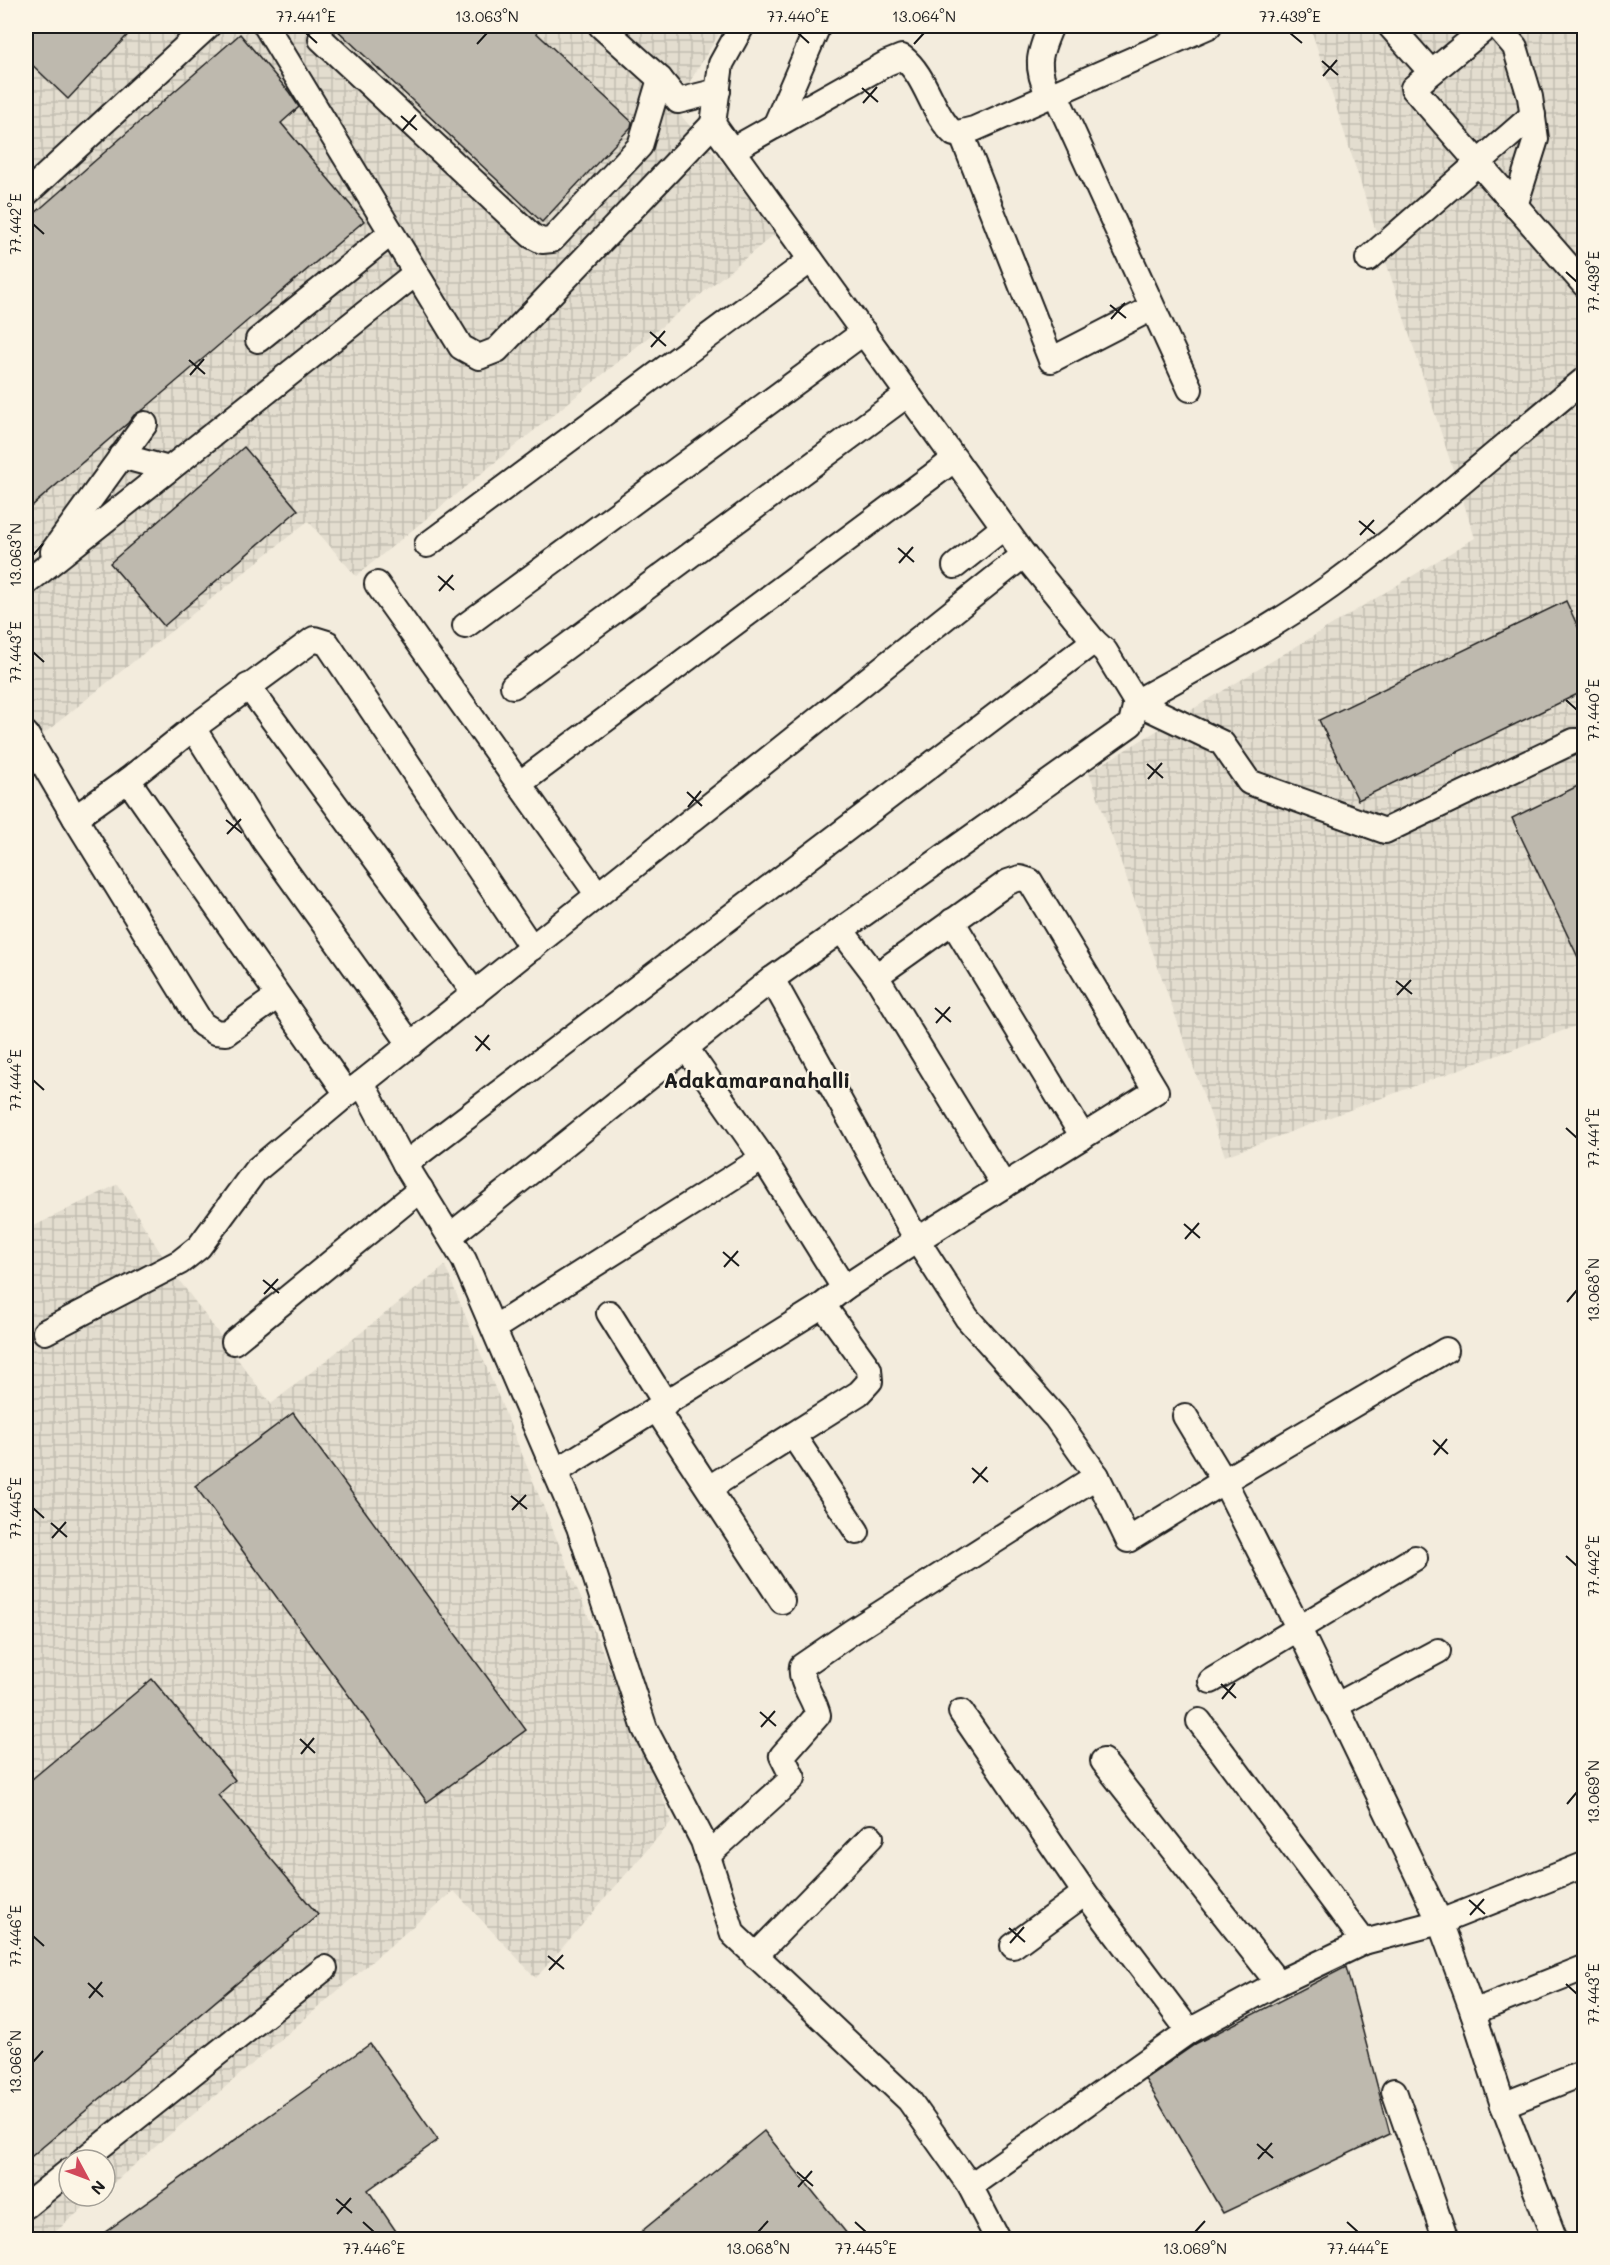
<svg xmlns="http://www.w3.org/2000/svg" width="1610" height="2265" font-family="Mali,sans-serif">
  <style>
    .industrial { fill: url(#industrial-grid) }
    .building { fill: #beb9ae; stroke: #1c1c1c; stroke-width: 1.5 }
    .lines { fill: none; stroke-linecap: round; stroke-linejoin: round }
    .minor-casing { stroke: #1c1c1c; stroke-width: 28 }
    .minor { stroke: #fcf5e5; stroke-width: 24 }
    .ticks { fill: none; stroke: #1c1c1c; stroke-width: 2 }
    .labels { text-anchor: middle; stroke-width: 4.5; stroke-linejoin: round; paint-order: stroke }
    .neighbourhood-label { font-size: 21px; font-weight: bold; fill: #1c1c1c; stroke: #fcf5e5 }
    .neatline { fill: none; stroke: #1c1c1c; stroke-width: 2 }
    .ticks-label { font-size: 15px; text-anchor: middle; fill: #1c1c1c }
  </style>
  <defs>
    <pattern id="industrial-grid" width="8" height="8" patternUnits="userSpaceOnUse" patternTransform="scale(1.5)"><rect width="8" height="8" fill="#e3ddcf"/><path d="M0 4h8M4 0v8" fill="none" stroke="#c2bdb1"/></pattern>
  </defs>
  <rect width="100%" height="100%" fill="#f3ecdd"/>
  <filter id="ink" filterUnits="userSpaceOnUse"><feTurbulence type="fractalNoise" baseFrequency=".0167" numOctaves="2"/><feDisplacementMap in="SourceGraphic" scale="12" xChannelSelector="R" yChannelSelector="G"/><feConvolveMatrix kernelMatrix="1 2 1 2 8 2 1 2 1" color-interpolation-filters="sRGB"/></filter>
  <g filter="url(#ink)">
    <g class="industrial">
      <polygon points="26,26 724,26 678,101 675,109 781,229 356,576 308,521 26,748"/>
      <polygon points="1310,26 1584,26 1584,1023 1225,1156 1089,772 1475,538"/>
      <polygon points="118,1184 170,1268 271,1404 445,1266 672,1821 536,1978 454,1891 105,2190 105,2160 69,2160 69,2196 97,2196 47,2239 26,2240 26,1230"/>
    </g>
    <g class="building">
      <polygon points="26,26 136,26 68,99 26,59"/>
      <polygon points="333,26 529,26 632,122 631,127 542,222"/>
      <polygon points="240,34 289,92 299,107 281,123 364,221 143,410 134,415 128,423 26,511 26,221"/>
      <polygon points="244,447 298,510 164,626 110,563"/>
      <polygon points="1566,601 1584,640 1584,691 1358,800 1319,720"/>
      <polygon points="1584,783 1584,970 1512,818"/>
      <polygon points="293,1413 526,1730 427,1802 195,1486"/>
      <polygon points="152,1679 235,1780 218,1795 318,1915 26,2161 26,1784"/>
      <polygon points="1346,1967 1390,2134 1223,2213 1145,2079 1197,2043"/>
      <polygon points="370,2044 438,2140 368,2190 402,2240 94,2240"/>
      <polygon points="764,2131 852,2240 631,2240"/>
    </g>
    <g class="lines">
      <g class="minor-casing">
        <g id="minor">
          <polyline points="266,26 461,347 479,357 497,350 713,124"/>
          <polyline points="601,26 660,79 678,101 718,91"/>
          <polyline points="742,26 721,64 713,124 1024,555 362,1083 405,1164 464,1260 579,1527 645,1729 703,1841 733,1934 909,2100 970,2186 998,2240"/>
          <polyline points="1390,26 1431,72"/>
          <polyline points="1488,26 1413,88 1584,284"/>
          <polyline points="1497,26 1515,47 1530,97 1536,139 1515,206"/>
          <polyline points="321,39 532,236 542,241 552,240 640,146 660,79"/>
          <polyline points="1055,93 1190,389"/>
          <path d="M1049,96C1035,67 1038,55 1051,26"/>
          <polyline points="775,126 818,26"/>
          <polyline points="961,133 1051,360 1152,308"/>
          <path d="M732,150L887,63L902,57C927,76 931,113 954,134L974,129L1209,26"/>
          <polyline points="26,194 208,26"/>
          <polyline points="1368,259 1533,115"/>
          <polyline points="258,340 391,233"/>
          <polyline points="121,456 169,469"/>
          <polyline points="427,545 811,260"/>
          <polyline points="53,551 145,424"/>
          <polyline points="1024,555 1094,641"/>
          <polyline points="955,566 1004,527"/>
          <polyline points="26,583 416,273"/>
          <polyline points="377,584 598,895"/>
          <polyline points="465,626 864,332"/>
          <polyline points="248,686 475,994"/>
          <polyline points="513,686 908,394"/>
          <path d="M1136,702C1202,665 1270,630 1331,586C1419,522 1500,448 1584,380"/>
          <polyline points="1136,702 1222,743 1249,782 1385,831 1574,741 1584,741"/>
          <polyline points="193,728 314,639 327,643 532,948"/>
          <polyline points="26,734 75,818 128,780 347,1094 362,1083"/>
          <polyline points="128,780 193,728 265,842 411,1045"/>
          <polyline points="519,784 955,459"/>
          <polyline points="75,818 202,1024 215,1032 226,1033 278,996"/>
          <polyline points="952,921 1083,1137"/>
          <polyline points="841,930 876,976 1004,1186"/>
          <polyline points="772,979 917,1240 967,1318 1056,1418 1097,1476 1128,1540 1224,1481 1446,1350"/>
          <polyline points="686,1048 763,1158 844,1288"/>
          <polyline points="405,1164 1094,641 1105,651 1136,702 1131,724 772,979 450,1236"/>
          <polyline points="609,1313 666,1404"/>
          <polyline points="494,1328 763,1158"/>
          <polyline points="45,1332 180,1262 199,1247 255,1171 347,1094"/>
          <polyline points="234,1342 421,1189"/>
          <polyline points="657,1410 782,1601"/>
          <polyline points="1185,1416 1224,1481 1299,1629 1440,1922 1473,2012 1503,2105 1555,2240"/>
          <polyline points="793,1435 857,1532"/>
          <polyline points="555,1472 823,1305 844,1288 917,1240 1156,1091 1030,881 1020,878 1008,882 876,976"/>
          <polyline points="709,1488 859,1393 870,1381 869,1369 823,1305"/>
          <polyline points="1211,1681 1415,1558"/>
          <polyline points="1335,1706 1438,1651"/>
          <polyline points="961,1712 1085,1893 1189,2031"/>
          <polyline points="1103,1761 1278,1983"/>
          <path d="M707,1856L793,1778L782,1756L818,1715C815,1699 799,1682 802,1666L853,1631L1097,1476"/>
          <polyline points="1364,1942 1440,1922 1584,1865"/>
          <polyline points="1013,1946 1085,1893"/>
          <polyline points="755,1956 871,1837"/>
          <polyline points="1473,2012 1584,1968"/>
          <polyline points="1394,2091 1446,2240"/>
          <polyline points="1503,2105 1584,2073"/>
          <polyline points="83,2160 325,1968"/>
          <polyline points="970,2186 1189,2031 1278,1983 1364,1942 1199,1721"/>
          <polyline points="26,2206 69,2171"/>
        </g>
      </g>
      <use href="#minor" class="minor"/>
    </g>
  </g>
  <path class="ticks" d="M306,33L317,43M798,33L809,43M1290,33L1302,43M477,44L487,33M914,44L924,33M1322,61L1338,75M1323,76L1337,60M862,88L878,102M863,103L877,87M401,116L417,130M402,131L416,115M33,224L44,234M1566,272L1577,282M1110,305L1126,318M1111,319L1125,303M650,332L666,346M651,347L665,331M189,360L205,374M190,375L204,359M1359,521L1375,534M1360,535L1374,520M898,548L914,562M33,555L43,544M899,563L913,547M438,576L454,590M439,591L453,575M33,652L44,662M1566,700L1577,710M1147,764L1163,778M1148,779L1162,763M687,792L702,806M688,807L701,791M226,820L242,833M227,834L241,819M1396,981L1412,994M1397,995L1411,980M935,1008L951,1022M936,1023L950,1007M475,1036L490,1050M476,1051L489,1035M33,1080L44,1090M1566,1128L1577,1138M1184,1224L1200,1238M1185,1239L1199,1223M723,1252L739,1266M724,1267L738,1251M263,1280L279,1293M264,1294L278,1279M1567,1302L1577,1290M1433,1440L1448,1454M1434,1455L1447,1439M972,1468L988,1482M973,1483L987,1467M511,1496L527,1509M33,1508L44,1518M512,1510L526,1495M51,1523L67,1537M52,1538L66,1522M1566,1556L1577,1566M1221,1684L1236,1698M1222,1699L1235,1683M760,1712L776,1726M761,1727L775,1711M300,1739L315,1753M301,1754L314,1738M1567,1804L1577,1792M1469,1900L1485,1914M1470,1915L1484,1899M1009,1928L1025,1942M33,1936L44,1946M1010,1943L1024,1927M548,1956L564,1969M549,1970L563,1955M88,1983L103,1997M1566,1984L1577,1994M89,1998L102,1982M33,2062L43,2051M1257,2144L1273,2158M1258,2159L1272,2143M797,2172L813,2186M798,2187L812,2171M336,2199L352,2213M337,2214L351,2198M363,2222L374,2232M855,2222L866,2232M1347,2222L1358,2232M758,2232L768,2221M1195,2232L1205,2221"/>
  <g class="labels">
    <g class="neighbourhood-label">
      <text x="757" y="1088">Adakamaranahalli</text>
    </g>
  </g>
  <rect width="1610" height="2265" fill="none" stroke="#fcf5e5" stroke-width="66"/>
  <g transform="translate(87 2178) rotate(131)"><circle r="28" fill="#fcf5e5" stroke="#a29e95" stroke-width="1.5"/>
  <path d="M0-4.5L10 22L0 15L-10 22Z" fill="#d1495b"/>
  <text y="-9" font-size="16" font-weight="bold" text-anchor="middle" fill="#1c1c1c">N</text>
  </g>
  <rect x="33" y="33" width="1544" height="2199" class="neatline"/>
  <g class="ticks-label">
    <text x="306" y="22">77.441°E</text>
    <text x="487" y="22">13.063°N</text>
    <text x="798" y="22">77.440°E</text>
    <text x="924" y="22">13.064°N</text>
    <text x="1290" y="22">77.439°E</text>
    <text transform="translate(16 224) rotate(-90)" y="5">77.442°E</text>
    <text transform="translate(1594 282) rotate(-90)" y="5">77.439°E</text>
    <text transform="translate(16 555) rotate(-90)" y="5">13.063°N</text>
    <text transform="translate(16 652) rotate(-90)" y="5">77.443°E</text>
    <text transform="translate(1594 710) rotate(-90)" y="5">77.440°E</text>
    <text transform="translate(16 1080) rotate(-90)" y="5">77.444°E</text>
    <text transform="translate(1594 1138) rotate(-90)" y="5">77.441°E</text>
    <text transform="translate(1594 1290) rotate(-90)" y="5">13.068°N</text>
    <text transform="translate(16 1508) rotate(-90)" y="5">77.445°E</text>
    <text transform="translate(1594 1566) rotate(-90)" y="5">77.442°E</text>
    <text transform="translate(1594 1792) rotate(-90)" y="5">13.069°N</text>
    <text transform="translate(16 1936) rotate(-90)" y="5">77.446°E</text>
    <text transform="translate(1594 1994) rotate(-90)" y="5">77.443°E</text>
    <text transform="translate(16 2062) rotate(-90)" y="5">13.066°N</text>
    <text x="374" y="2254">77.446°E</text>
    <text x="758" y="2254">13.068°N</text>
    <text x="866" y="2254">77.445°E</text>
    <text x="1195" y="2254">13.069°N</text>
    <text x="1358" y="2254">77.444°E</text>
  </g>
</svg>
